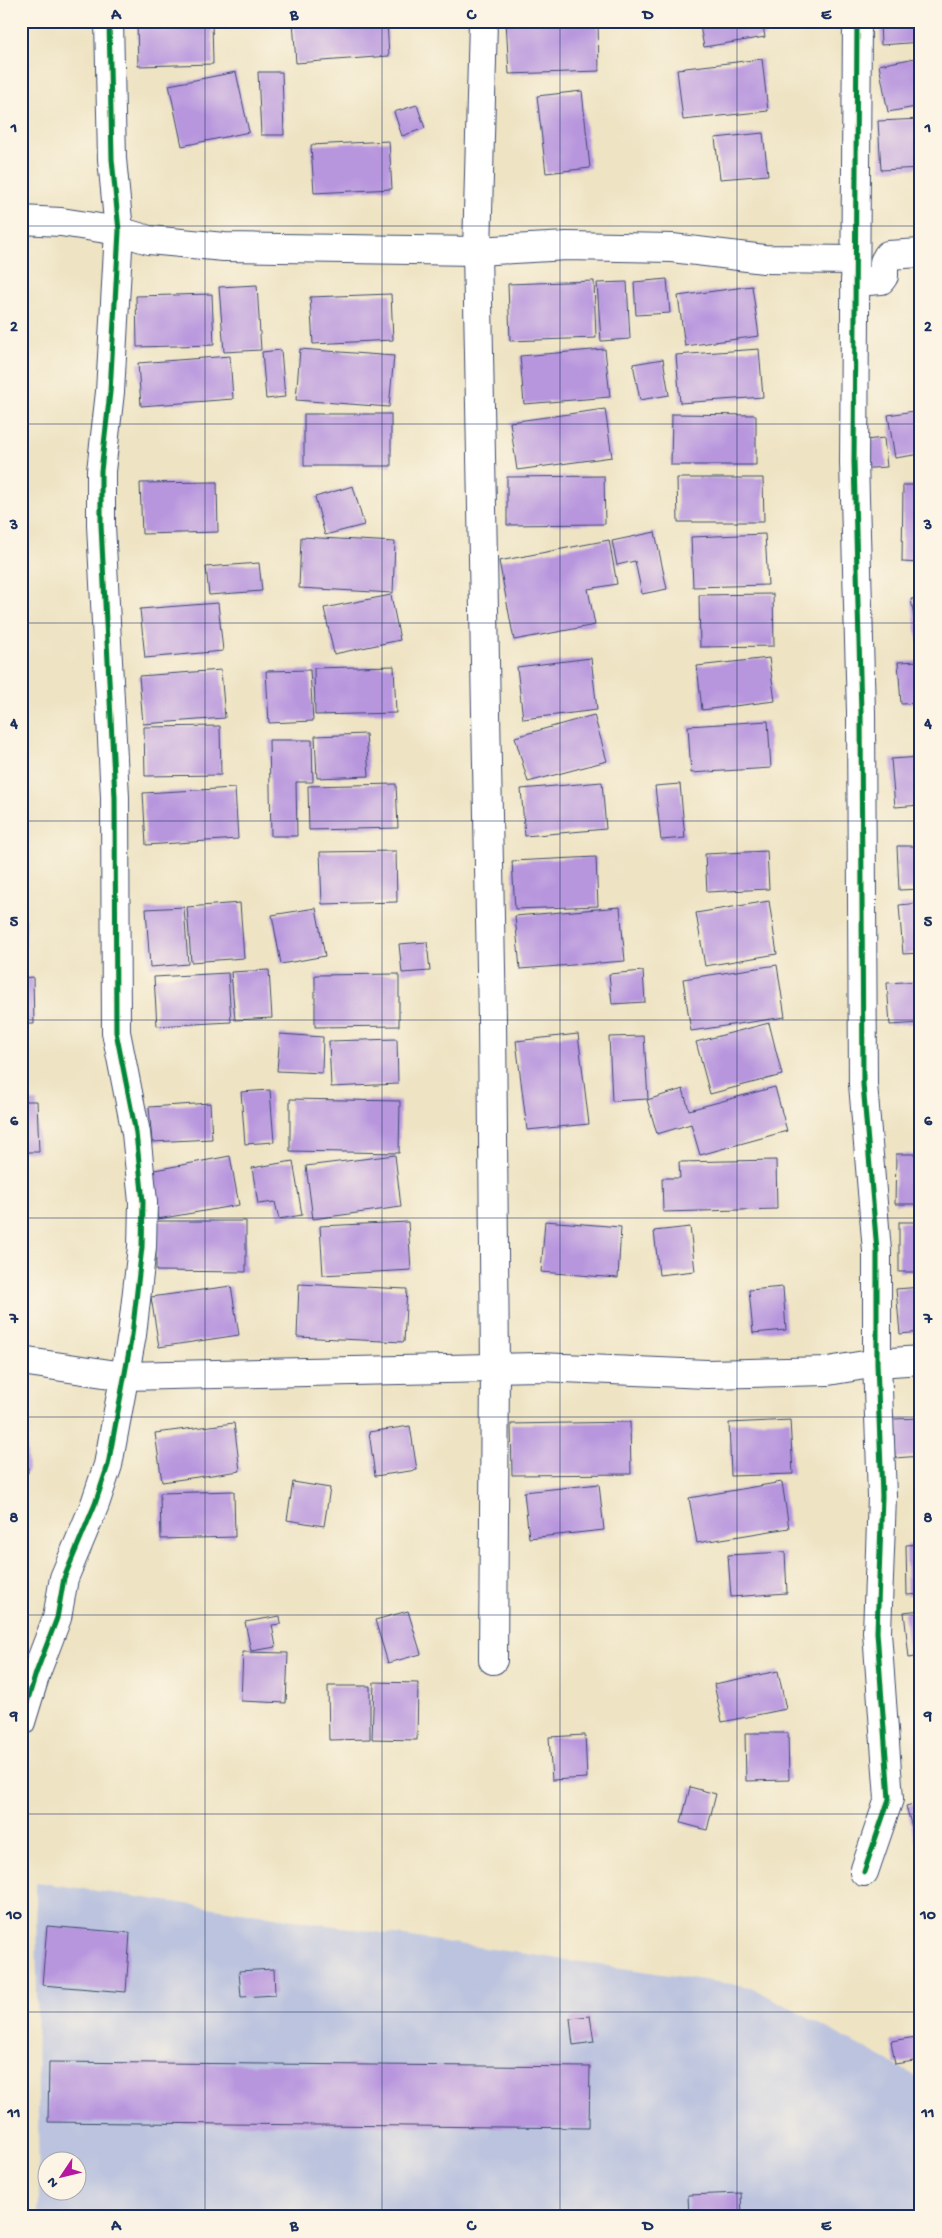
<svg xmlns="http://www.w3.org/2000/svg" width="942" height="2238" font-family="'Gochi Hand',sans-serif">
  <style>
    .industrial { fill: #bbc3de; fill-rule: evenodd }
    .building { fill: #b896de }
    .lines { fill: none; stroke-linecap: round; stroke-linejoin: round }
    .minor-casing { stroke: #3b4a6d; stroke-width: 30 }
    .minor { stroke: #fff; stroke-width: 28 }
    .cycleway-casing { stroke: #fcf5e5; stroke-width: 8 }
    .cycleway { stroke: #00873e; stroke-width: 5 }
    .grid { fill: none; stroke: #1b2f5e; stroke-width: 1; stroke-opacity: 0.55 }
    .neatline { fill: none; stroke: #1b2f5e; stroke-width: 2 }
    .grid-label { font-size: 16px; text-anchor: middle; font-weight: bold; fill: #1b2f5e }
  </style>
  <rect width="100%" height="100%" fill="#fcf5e5"/>
  <filter id="ink" filterUnits="userSpaceOnUse"><feTurbulence type="fractalNoise" baseFrequency=".02" numOctaves="2"/><feDisplacementMap in="SourceGraphic" scale="10" xChannelSelector="R" yChannelSelector="G"/><feConvolveMatrix kernelMatrix="1 2 1 2 8 2 1 2 1" color-interpolation-filters="sRGB"/></filter>
  <filter id="wash" filterUnits="userSpaceOnUse"><feTurbulence type="fractalNoise" baseFrequency=".0096" numOctaves="4" result="noise"/><feDisplacementMap in="SourceGraphic" scale="20" xChannelSelector="R" yChannelSelector="G"/><feGaussianBlur stdDeviation="1.12" result="paint"/><feColorMatrix in="noise" values="0 0 0 0 0 0 0 0 0 0 0 0 0 0 0 0 0 1.4 0 .05"/><feComposite in="paint" operator="in"/></filter>
  <g filter="url(#wash)">
    <rect width="100%" height="100%" fill="#eee3c3"/>
    <path class="industrial" d="M36,1882L751,1987L921,2079V2217H39ZM48,2160H78V2190H48Z"/>
    <g id="blocks">
      <g class="building">
        <polygon points="137,21 212,21 213,64 138,66"/>
        <polygon points="293,21 387,21 389,56 296,63"/>
        <polygon points="506,21 598,21 599,71 509,74"/>
        <polygon points="699,21 762,21 765,37 704,47"/>
        <polygon points="880,21 921,21 921,42 881,45"/>
        <polygon points="921,57 921,106 888,112 879,65"/>
        <polygon points="762,59 768,111 683,120 677,69"/>
        <polygon points="236,72 249,132 182,146 169,85"/>
        <polygon points="258,72 282,72 284,135 261,135"/>
        <polygon points="582,91 590,168 546,173 537,96"/>
        <polygon points="417,105 425,128 402,136 394,112"/>
        <polygon points="921,119 921,168 881,170 878,121"/>
        <polygon points="763,133 768,175 720,179 715,138"/>
        <polygon points="389,141 392,189 314,193 311,145"/>
        <polygon points="667,279 670,313 636,315 634,282"/>
        <polygon points="594,281 596,338 510,341 508,284"/>
        <polygon points="627,282 630,339 601,341 597,283"/>
        <polygon points="257,285 261,350 224,352 219,287"/>
        <polygon points="752,286 759,336 685,346 678,296"/>
        <polygon points="212,294 214,345 137,347 136,296"/>
        <polygon points="391,294 393,340 313,344 310,297"/>
        <polygon points="300,349 394,356 389,407 296,400"/>
        <polygon points="605,349 610,397 524,404 520,356"/>
        <polygon points="759,349 763,397 680,403 676,355"/>
        <polygon points="281,350 285,397 266,399 262,352"/>
        <polygon points="230,356 233,399 141,406 138,363"/>
        <polygon points="663,359 669,395 640,400 633,364"/>
        <polygon points="605,409 612,457 517,470 510,422"/>
        <polygon points="921,410 921,454 895,458 888,415"/>
        <rect x="304" y="414" width="87" height="52"/>
        <polygon points="672,414 756,415 756,465 671,465"/>
        <polygon points="884,438 887,467 858,469 856,441"/>
        <polygon points="604,476 605,524 507,525 507,477"/>
        <polygon points="677,478 763,478 764,522 678,522"/>
        <polygon points="217,482 218,532 142,534 140,483"/>
        <polygon points="903,485 921,485 921,563 902,562"/>
        <polygon points="353,486 364,525 325,535 315,497"/>
        <polygon points="21,496 27,522 21,523"/>
        <polygon points="655,532 667,589 642,594 635,561 617,565 612,541"/>
        <polygon points="765,534 768,585 693,587 691,537"/>
        <polygon points="301,537 395,542 393,593 299,588"/>
        <polygon points="609,540 617,584 588,589 595,625 514,640 499,561"/>
        <polygon points="259,563 262,591 209,595 206,567"/>
        <polygon points="773,594 774,646 700,647 699,595"/>
        <polygon points="391,595 400,640 334,654 324,608"/>
        <polygon points="921,598 921,643 918,643 911,599"/>
        <polygon points="218,603 223,651 145,658 140,609"/>
        <polygon points="591,658 597,710 523,719 517,667"/>
        <polygon points="769,658 775,701 702,710 697,666"/>
        <polygon points="921,661 921,703 901,704 898,662"/>
        <polygon points="394,666 396,713 315,715 314,668"/>
        <polygon points="221,670 225,718 143,724 139,676"/>
        <polygon points="310,670 313,721 269,723 266,671"/>
        <polygon points="594,715 607,761 528,782 515,737"/>
        <polygon points="768,721 771,768 691,773 688,726"/>
        <polygon points="220,726 221,775 145,776 144,727"/>
        <polygon points="366,734 369,776 317,778 315,736"/>
        <polygon points="269,740 312,740 313,782 296,782 297,836 271,836"/>
        <polygon points="921,757 921,805 895,807 891,759"/>
        <polygon points="602,782 606,829 525,836 521,789"/>
        <polygon points="396,784 398,828 309,830 308,786"/>
        <polygon points="680,784 685,838 661,840 655,786"/>
        <polygon points="235,788 238,839 146,845 143,793"/>
        <polygon points="897,846 921,846 921,889 899,890"/>
        <polygon points="396,851 397,902 322,904 320,852"/>
        <polygon points="767,851 769,889 707,892 705,854"/>
        <polygon points="596,857 598,906 515,909 512,861"/>
        <polygon points="769,901 777,954 705,966 696,913"/>
        <polygon points="240,903 244,958 191,962 187,907"/>
        <polygon points="921,903 921,953 903,954 899,905"/>
        <polygon points="184,907 188,964 150,967 146,909"/>
        <polygon points="620,907 625,961 520,969 515,916"/>
        <polygon points="316,908 325,956 281,964 272,915"/>
        <polygon points="21,919 26,919 25,967 21,967"/>
        <polygon points="427,942 430,971 402,973 399,944"/>
        <polygon points="777,965 785,1017 691,1031 683,979"/>
        <polygon points="269,970 272,1018 235,1020 231,972"/>
        <polygon points="643,971 645,1002 612,1004 609,974"/>
        <polygon points="228,973 231,1022 157,1026 154,977"/>
        <polygon points="399,974 399,1026 315,1027 315,975"/>
        <polygon points="33,977 34,1024 21,1024 21,978"/>
        <polygon points="921,981 921,1023 890,1025 887,983"/>
        <polygon points="769,1023 782,1075 710,1094 696,1042"/>
        <polygon points="280,1034 323,1037 322,1073 277,1071"/>
        <polygon points="578,1034 589,1124 527,1130 516,1041"/>
        <polygon points="644,1036 648,1099 612,1101 609,1037"/>
        <polygon points="397,1039 398,1084 331,1087 329,1041"/>
        <polygon points="21,1040 26,1040 25,1092 21,1092"/>
        <polygon points="775,1087 787,1131 700,1155 691,1124 657,1134 647,1100 683,1089 689,1110"/>
        <polygon points="270,1090 274,1142 245,1144 241,1092"/>
        <polygon points="290,1099 400,1101 399,1153 290,1151"/>
        <polygon points="21,1101 37,1101 39,1152 21,1152"/>
        <polygon points="210,1103 212,1139 152,1142 149,1107"/>
        <polygon points="896,1154 921,1154 921,1204 895,1204"/>
        <polygon points="395,1155 401,1207 313,1219 306,1166"/>
        <polygon points="230,1156 239,1205 158,1219 149,1171"/>
        <polygon points="776,1160 777,1209 663,1212 662,1178 680,1178 679,1162"/>
        <polygon points="293,1161 302,1215 279,1219 275,1202 258,1204 252,1168"/>
        <polygon points="156,1221 246,1221 246,1272 156,1271"/>
        <polygon points="545,1221 621,1227 618,1278 541,1272"/>
        <polygon points="408,1222 411,1270 323,1275 320,1226"/>
        <rect x="899" y="1222" width="22" height="50"/>
        <polygon points="690,1227 695,1271 659,1275 654,1231"/>
        <polygon points="299,1284 407,1289 404,1342 297,1337"/>
        <polygon points="231,1286 239,1335 159,1347 151,1297"/>
        <polygon points="783,1287 786,1330 753,1333 749,1290"/>
        <polygon points="921,1287 921,1332 900,1334 896,1289"/>
        <polygon points="921,1418 921,1456 895,1458 893,1419"/>
        <polygon points="790,1420 793,1474 731,1476 729,1423"/>
        <polygon points="630,1422 631,1474 512,1475 511,1424"/>
        <polygon points="234,1423 240,1471 162,1482 155,1433"/>
        <polygon points="410,1426 417,1470 375,1476 369,1432"/>
        <polygon points="21,1428 26,1428 28,1473 21,1473"/>
        <polygon points="293,1482 330,1488 324,1526 287,1520"/>
        <polygon points="782,1482 789,1528 697,1543 689,1498"/>
        <polygon points="599,1484 604,1530 529,1538 524,1492"/>
        <polygon points="234,1491 235,1537 161,1539 160,1493"/>
        <polygon points="921,1544 921,1594 907,1595 906,1545"/>
        <polygon points="785,1552 787,1593 731,1597 728,1555"/>
        <polygon points="921,1610 921,1656 909,1658 904,1612"/>
        <polygon points="408,1611 421,1654 388,1663 375,1620"/>
        <polygon points="280,1616 281,1624 272,1625 276,1647 251,1651 245,1622"/>
        <polygon points="243,1652 288,1653 286,1703 241,1701"/>
        <polygon points="778,1671 786,1709 722,1722 714,1684"/>
        <polygon points="374,1682 418,1683 417,1740 372,1739"/>
        <polygon points="328,1686 370,1686 370,1739 329,1740"/>
        <polygon points="745,1733 788,1733 789,1780 746,1781"/>
        <polygon points="585,1735 587,1778 552,1780 549,1737"/>
        <polygon points="690,1787 716,1794 707,1830 681,1823"/>
        <polygon points="921,1802 921,1844 917,1845 906,1806"/>
        <polygon points="47,1926 130,1933 126,1992 42,1985"/>
        <polygon points="274,1969 275,1995 241,1997 239,1971"/>
        <polygon points="590,2016 594,2042 573,2045 570,2018"/>
        <polygon points="916,2037 920,2060 895,2064 891,2041"/>
        <polygon points="49,2062 590,2067 589,2128 48,2122"/>
        <polygon points="741,2193 742,2217 689,2217 688,2195"/>
      </g>
    </g>
  </g>
  <g filter="url(#ink)">
    <use href="#blocks" fill-opacity="0" stroke="#3b4a6d" stroke-width="1"/>
    <g class="lines">
      <g class="minor-casing">
        <g id="minor">
          <polyline points="483,21 477,251 492,1020 495,1368 493,1660"/>
          <polyline points="857,21 854,462 861,712 863,1084 877,1251 877,1363 882,1496 877,1632 889,1799 864,1872"/>
          <polyline points="21,220 61,222 119,231 149,240 224,247 477,251 567,246 672,248 764,259 855,260"/>
          <polyline points="855,282 881,280 884,276 884,262 888,255 921,253"/>
          <polyline points="21,1361 124,1376 539,1367 707,1374 828,1371 877,1363 921,1360"/>
          <polyline points="21,1722 36,1673 57,1618 64,1578 95,1504 108,1465 132,1335 142,1247 143,1202 136,1133 116,1032 115,797 101,525 101,471 110,392 119,231 112,159 109,21"/>
        </g>
      </g>
      <use href="#minor" class="minor"/>
      <g class="cycleway-casing">
        <g id="cycleway">
          <polyline points="857,21 854,462 861,712 863,1084 877,1251 877,1363 882,1496 877,1632 889,1799 864,1872"/>
          <polyline points="21,1722 36,1673 57,1618 64,1578 95,1504 108,1465 132,1335 142,1247 143,1202 136,1133 116,1032 115,797 101,525 101,471 110,392 119,231 112,159 109,21"/>
        </g>
      </g>
      <use href="#cycleway" class="cycleway"/>
    </g>
  </g>
  <path class="grid" d="M205,21V2217M382,21V2217M560,21V2217M737,21V2217M21,226H921M21,424H921M21,623H921M21,821H921M21,1020H921M21,1218H921M21,1417H921M21,1615H921M21,1814H921M21,2012H921"/>
  <rect width="942" height="2238" fill="none" stroke="#fcf5e5" stroke-width="55"/>
  <g transform="translate(62 2176) rotate(235)"><circle r="24" fill="#fcf5e5" stroke="#a2a6af"/>
  <path d="M0-4L9 19L0 12L-9 19Z" fill="#b5179e"/>
  <text y="-8" font-size="14" font-weight="bold" text-anchor="middle" fill="#1b2f5e">N</text>
  </g>
  <rect x="28" y="28" width="886" height="2182" class="neatline"/>
  <g class="grid-label">
    <text x="116" y="19">A</text>
    <text x="294" y="19">B</text>
    <text x="471" y="19">C</text>
    <text x="648" y="19">D</text>
    <text x="826" y="19">E</text>
    <text x="14" y="132">1</text>
    <text x="928" y="132">1</text>
    <text x="14" y="331">2</text>
    <text x="928" y="331">2</text>
    <text x="14" y="529">3</text>
    <text x="928" y="529">3</text>
    <text x="14" y="728">4</text>
    <text x="928" y="728">4</text>
    <text x="14" y="926">5</text>
    <text x="928" y="926">5</text>
    <text x="14" y="1125">6</text>
    <text x="928" y="1125">6</text>
    <text x="14" y="1323">7</text>
    <text x="928" y="1323">7</text>
    <text x="14" y="1522">8</text>
    <text x="928" y="1522">8</text>
    <text x="14" y="1720">9</text>
    <text x="928" y="1720">9</text>
    <text x="14" y="1919">10</text>
    <text x="928" y="1919">10</text>
    <text x="14" y="2117">11</text>
    <text x="928" y="2117">11</text>
    <text x="116" y="2230">A</text>
    <text x="294" y="2230">B</text>
    <text x="471" y="2230">C</text>
    <text x="648" y="2230">D</text>
    <text x="826" y="2230">E</text>
  </g>
</svg>
